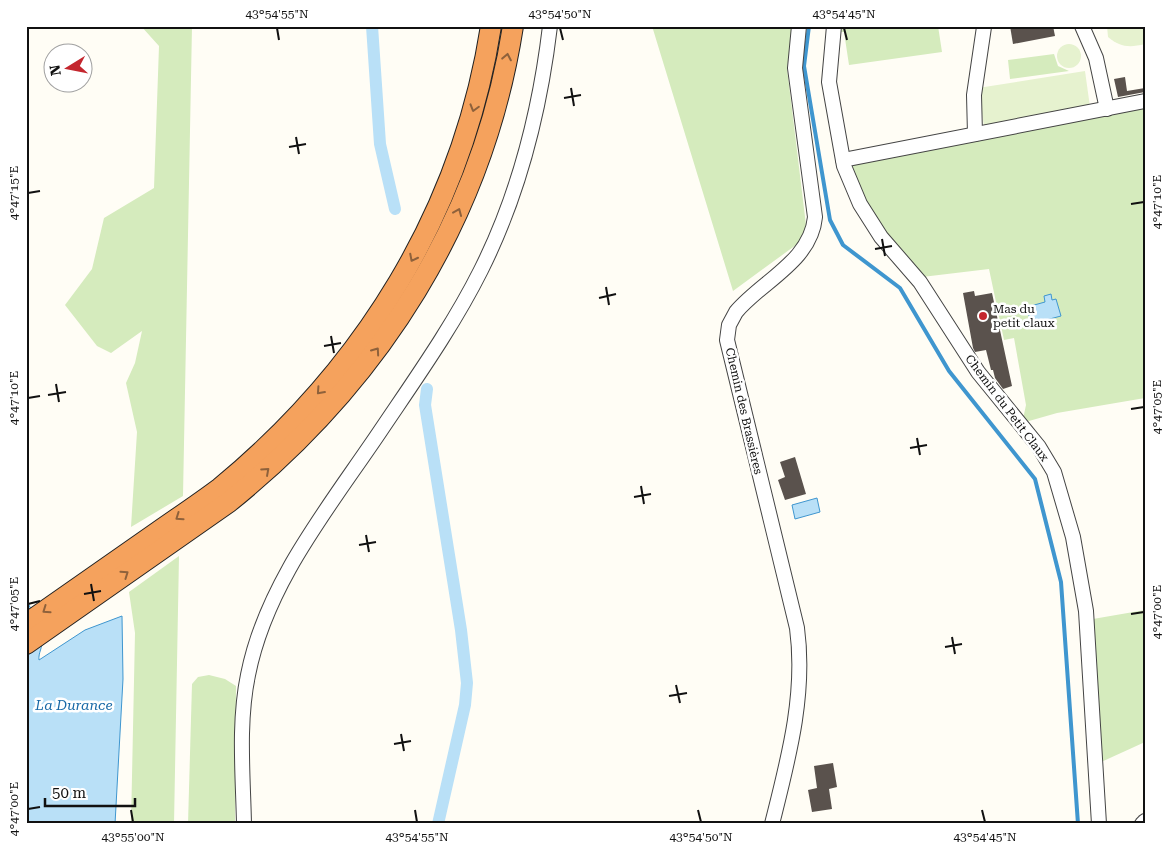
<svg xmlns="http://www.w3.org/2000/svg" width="1171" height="850" font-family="'Roboto Serif',serif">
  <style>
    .green { fill: #d5ebbd }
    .pitch { fill: #e6f2cf }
    .water { fill: #b9e0f7; stroke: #3f96cf }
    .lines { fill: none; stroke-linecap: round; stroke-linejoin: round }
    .stream { stroke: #3f96cf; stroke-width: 4 }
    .canal { stroke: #b9e0f7; stroke-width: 12 }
    .building { fill: #5a524d }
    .minor-casing { stroke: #444; stroke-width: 16 }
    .highway-casing { stroke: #222; stroke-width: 22 }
    .minor { stroke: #fff; stroke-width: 14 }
    .highway { stroke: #f5a25d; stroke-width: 20 }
    .oneway { stroke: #8e613b }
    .ticks { fill: none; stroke: #111; stroke-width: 2 }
    .poi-dot { fill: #c4262e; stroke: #fff; stroke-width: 2 }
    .labels { text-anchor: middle; stroke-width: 5; stroke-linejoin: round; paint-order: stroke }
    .poi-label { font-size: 12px; fill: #111; stroke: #fff; text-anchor: start }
    .street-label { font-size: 12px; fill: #111; stroke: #fff }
    .water-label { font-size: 14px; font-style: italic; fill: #1768a6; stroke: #fff }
    .neatline { fill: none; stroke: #111; stroke-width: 2 }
    .ticks-label { font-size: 12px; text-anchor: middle; fill: #111 }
  </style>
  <rect width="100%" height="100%" fill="#fffdf5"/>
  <g class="green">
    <polygon points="141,26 192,26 183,496 131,527 137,432 126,383 135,363 142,331 111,353 97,346 65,305 92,269 104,218 154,188 159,46"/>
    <polygon points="652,26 794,26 787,68 806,225 800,242 733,291"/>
    <polygon points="843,26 938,26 942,52 849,65 844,32 841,32"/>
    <polygon points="1054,54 1058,66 1069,71 1010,79 1008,60"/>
    <polygon points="1145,106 1145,398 1057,413 1029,421 1023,419 1026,405 1014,338 1004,340 989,269 922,277 883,235 846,165"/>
    <polygon points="179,556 174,824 131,824 135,633 129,592"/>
    <polygon points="1145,610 1145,742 1099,763 1093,619"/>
    <polygon points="209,675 225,679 236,686 235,824 188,824 192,684 198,677"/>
  </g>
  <g class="pitch">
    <path d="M1107,26H1145V44C1129,48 1120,47 1108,37Z"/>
    <circle cx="1069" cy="56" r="12"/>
    <polygon points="1085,71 1090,107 984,126 978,88"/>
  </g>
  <g class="water">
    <polygon points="1051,294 1052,300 1056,299 1061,316 1031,324 1027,307 1045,302 1044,296"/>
    <polygon points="817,498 820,512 795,519 792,505"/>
    <path d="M26,599C32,612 41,625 42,640C43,647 38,653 39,660L85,630L122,616L123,679L115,824H26Z"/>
  </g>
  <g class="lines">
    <polyline class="stream" points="809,26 804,66 830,220 843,245 900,288 949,371 1035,479 1061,582 1078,824"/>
    <g class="canal">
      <polyline points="372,26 380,144 395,209"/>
      <polyline points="427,389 425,405 461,630 467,683 465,705 438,824"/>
    </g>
  </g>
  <g class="building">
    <polygon points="1010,26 1053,26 1055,36 1013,44"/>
    <polygon points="1125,77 1127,91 1145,88 1145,92 1118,97 1114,79"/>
    <polygon points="974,291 975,296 992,293 1012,386 1003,389 995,378 993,370 991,370 986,350 975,352 973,348 963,293"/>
    <polygon points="795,457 806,494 785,500 778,480 785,477 780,462"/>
    <polygon points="833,763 837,787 829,789 832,809 812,812 808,790 817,788 814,766"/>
  </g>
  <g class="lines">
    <g class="minor-casing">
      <g id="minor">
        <polyline points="834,26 829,82 844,166 860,204 881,237 920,282 978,372 1039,447 1054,472 1073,537 1086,611 1099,824"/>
        <polyline points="1082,26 1096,58 1107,109"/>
        <polyline points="975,134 974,95 984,27"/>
        <polyline points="843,160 1145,101"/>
        <path d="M244,824C243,775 238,723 248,675C266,583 330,506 381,430C416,378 453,326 481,270C519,194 540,110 550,26"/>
        <path d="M772,824C788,760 806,695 797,628L727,340L729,325L736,312C762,281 811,261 815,217L795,68L799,26"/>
        <polyline points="1142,824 1145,821"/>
      </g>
    </g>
    <g class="highway-casing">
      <g id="highway">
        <path d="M26,624C70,593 115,562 159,531C179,517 200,503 220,488C364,369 462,212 491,26"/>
        <path d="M26,644L229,502C379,381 483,219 513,26"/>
      </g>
    </g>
    <use href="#minor" class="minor"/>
    <use href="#highway" class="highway"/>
  </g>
  <defs><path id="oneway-chevron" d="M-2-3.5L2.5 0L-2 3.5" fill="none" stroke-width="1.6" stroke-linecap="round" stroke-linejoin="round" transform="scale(1.25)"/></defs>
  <g class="oneway">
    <use href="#oneway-chevron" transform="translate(507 57) rotate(-79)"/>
    <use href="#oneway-chevron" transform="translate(474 108) rotate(106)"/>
    <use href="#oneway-chevron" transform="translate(458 212) rotate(-67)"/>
    <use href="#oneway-chevron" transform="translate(413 258) rotate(117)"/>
    <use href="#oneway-chevron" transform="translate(376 351) rotate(-55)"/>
    <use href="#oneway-chevron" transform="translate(320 391) rotate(132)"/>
    <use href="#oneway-chevron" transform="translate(266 471) rotate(-42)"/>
    <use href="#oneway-chevron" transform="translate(179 517) rotate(145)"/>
    <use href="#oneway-chevron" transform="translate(125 574) rotate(-35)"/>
    <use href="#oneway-chevron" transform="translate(46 610) rotate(145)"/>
  </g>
  <path class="ticks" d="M277,28L279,40M560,28L563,40M844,28L847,40M571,88L574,106M564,98L581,95M296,137L299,154M289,147L306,144M28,193L40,191M1131,204L1144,202M882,239L885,256M875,249L892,246M606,287L609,305M599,298L616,294M331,336L334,353M324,346L341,343M56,384L59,402M48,395L66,392M28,398L40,396M1131,409L1144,407M917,438L920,455M910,448L927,445M641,486L644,504M634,497L651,494M366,535L369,552M359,545L376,542M91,584L94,601M84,594L101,591M28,604L40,601M1131,614L1144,612M952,637L955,654M945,647L962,644M676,685L680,703M669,696L687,693M401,734L404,751M394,744L411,741M28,809L40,807M131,810L133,822M415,810L417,822M698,810L701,822M982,810L985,822"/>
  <circle class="poi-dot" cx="983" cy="316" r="5"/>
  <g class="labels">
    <g class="poi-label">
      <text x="993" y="313">Mas du<tspan x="993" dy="14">petit claux</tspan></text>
    </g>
    <g class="street-label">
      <text transform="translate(1007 408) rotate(53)" y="4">Chemin du Petit Claux</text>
      <text transform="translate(744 411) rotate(77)" y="4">Chemin des Brassières</text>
    </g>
    <g class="water-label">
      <text x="74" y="710">La Durance</text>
    </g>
  </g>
  <rect width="1171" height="850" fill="none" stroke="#ffffff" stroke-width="55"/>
  <g transform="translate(68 68) rotate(260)"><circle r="24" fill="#ffffff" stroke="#a0a0a0"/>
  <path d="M0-4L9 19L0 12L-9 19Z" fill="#c4262e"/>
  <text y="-8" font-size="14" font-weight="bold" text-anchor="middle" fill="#111111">N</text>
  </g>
  <path d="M45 798v8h90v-8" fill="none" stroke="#111111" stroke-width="2.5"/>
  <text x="52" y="798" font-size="15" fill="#111111" stroke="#ffffff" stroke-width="4" paint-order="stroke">50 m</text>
  <rect x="28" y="28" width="1116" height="794" class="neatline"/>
  <g class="ticks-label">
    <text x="277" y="18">43°54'55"N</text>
    <text x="560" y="18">43°54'50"N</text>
    <text x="844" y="18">43°54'45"N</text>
    <text transform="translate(14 193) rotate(-90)" y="4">4°47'15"E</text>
    <text transform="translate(1157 202) rotate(-90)" y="4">4°47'10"E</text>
    <text transform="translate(14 398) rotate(-90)" y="4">4°47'10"E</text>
    <text transform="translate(1157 407) rotate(-90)" y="4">4°47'05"E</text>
    <text transform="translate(14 604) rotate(-90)" y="4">4°47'05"E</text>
    <text transform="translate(1157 612) rotate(-90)" y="4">4°47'00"E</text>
    <text transform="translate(14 809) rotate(-90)" y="4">4°47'00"E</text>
    <text x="133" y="841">43°55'00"N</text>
    <text x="417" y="841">43°54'55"N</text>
    <text x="701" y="841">43°54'50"N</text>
    <text x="985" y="841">43°54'45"N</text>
  </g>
</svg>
